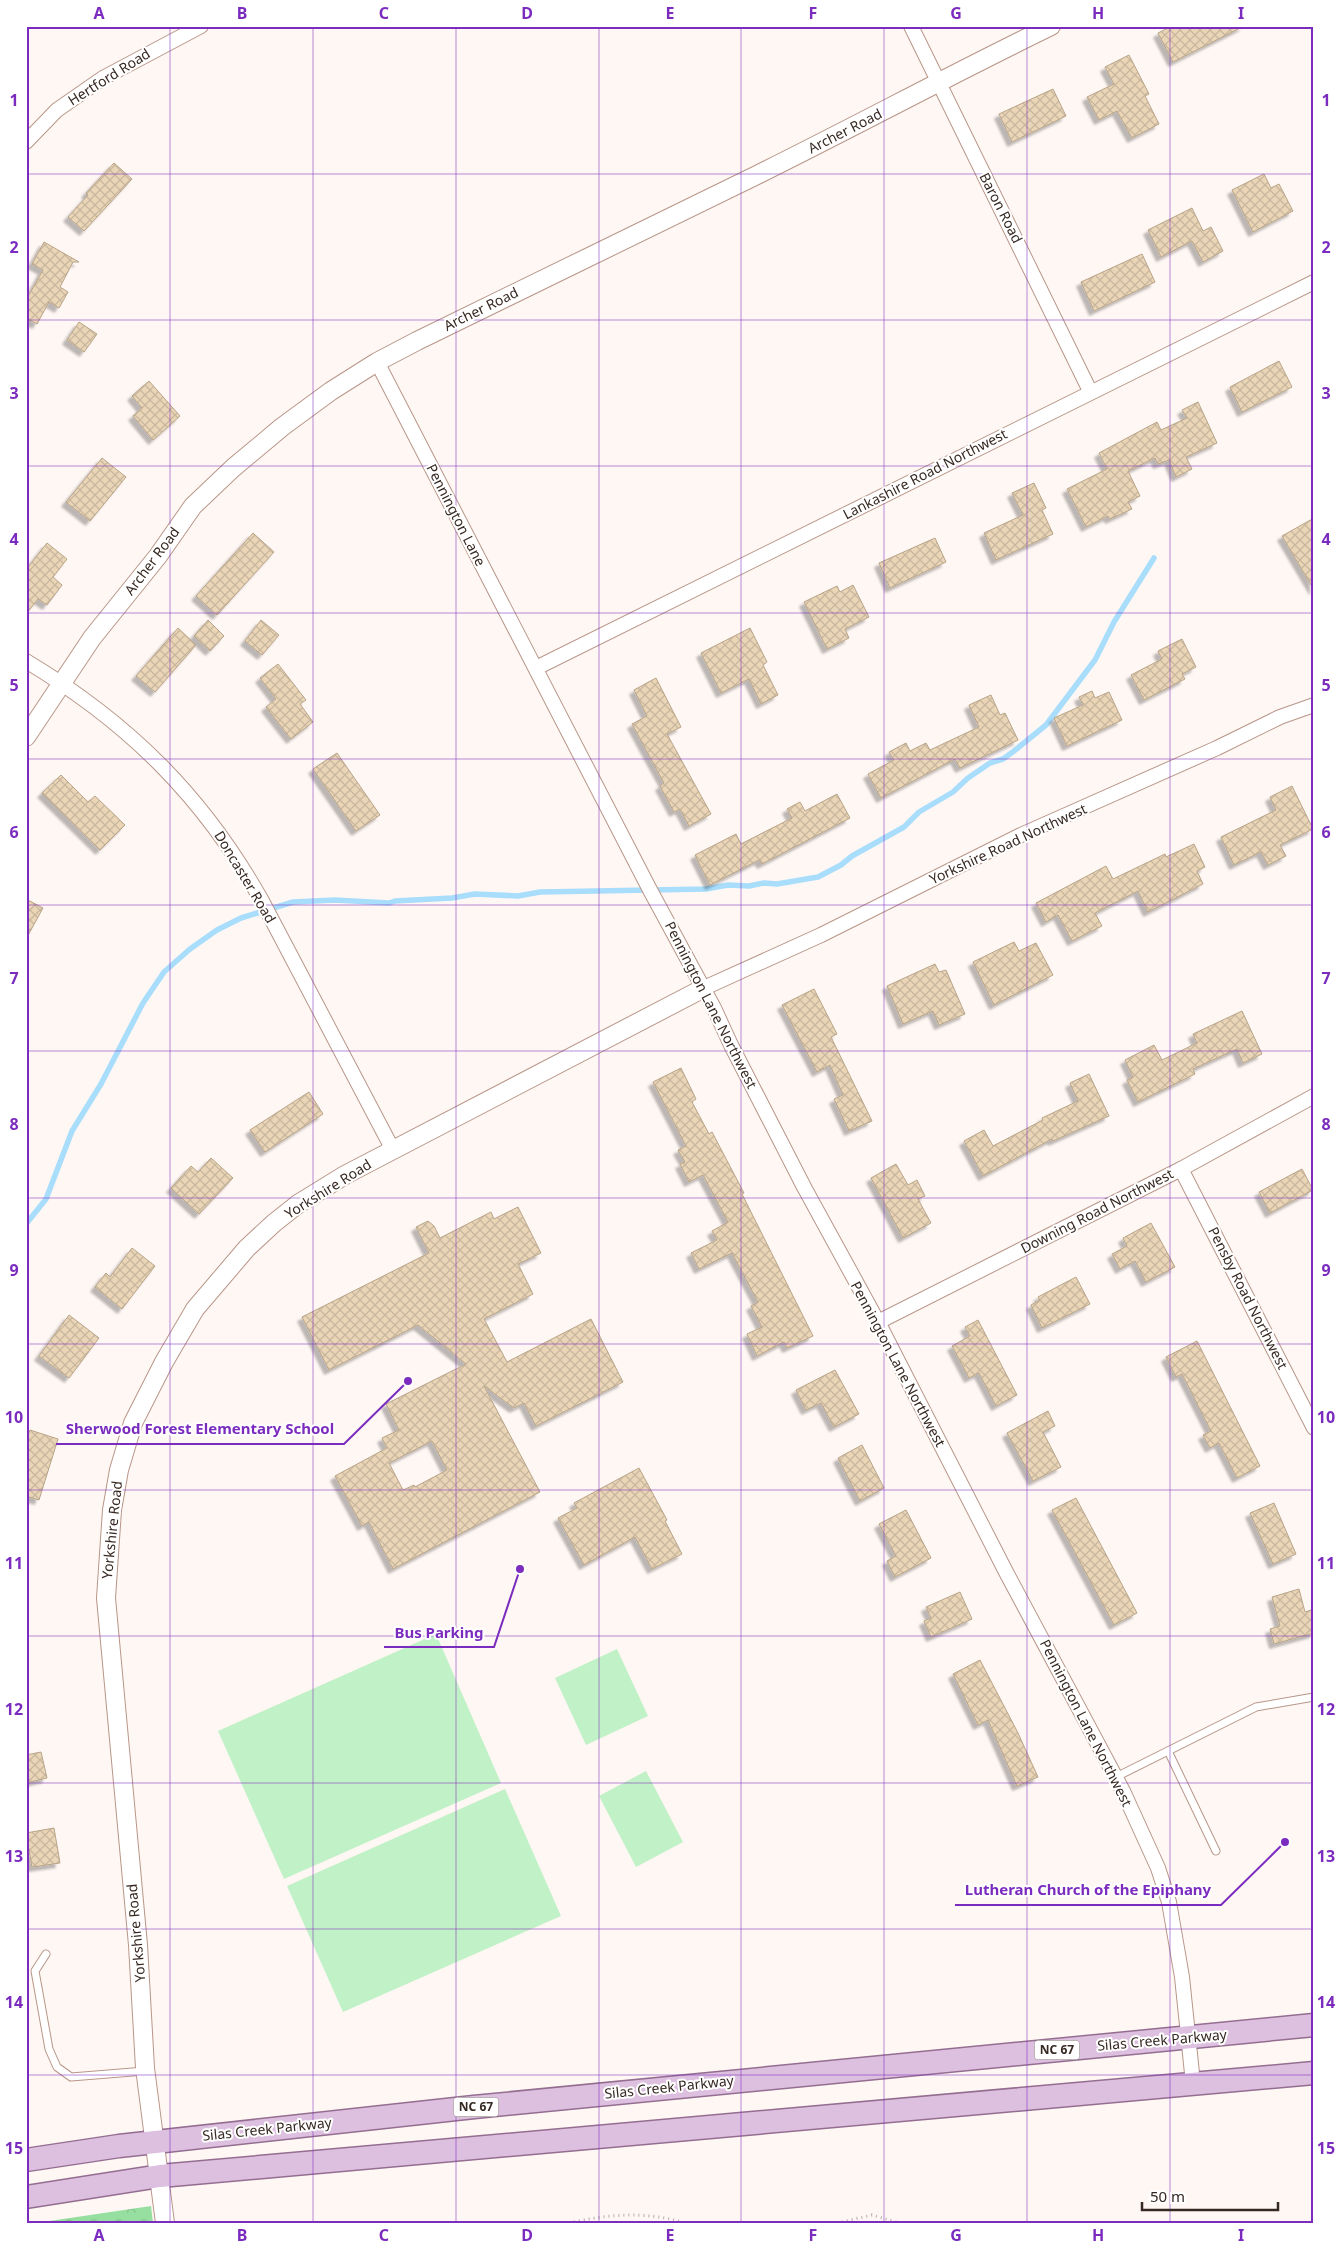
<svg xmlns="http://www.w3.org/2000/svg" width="1340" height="2249" font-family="'Noto Sans',sans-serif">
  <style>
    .green { fill: #c1f1c6 }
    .forest { fill: url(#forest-crowns) }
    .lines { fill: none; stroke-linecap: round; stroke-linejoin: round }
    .stream { stroke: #a8ddfb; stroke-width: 5.5 }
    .building { fill: url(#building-cross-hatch); stroke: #b8a488; fill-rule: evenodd; filter: url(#shadow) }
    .service-casing { stroke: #b89688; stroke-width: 9 }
    .minor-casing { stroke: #b89688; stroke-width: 16 }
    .tertiary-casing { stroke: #b89688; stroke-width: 20 }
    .primary-casing { stroke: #946e90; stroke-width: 25 }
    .path { stroke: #b9afab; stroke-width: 3; stroke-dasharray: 1 4; stroke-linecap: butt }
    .service { stroke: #fff; stroke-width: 7 }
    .minor { stroke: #fff; stroke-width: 14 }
    .tertiary { stroke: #fff; stroke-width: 18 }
    .primary { stroke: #ddbfe0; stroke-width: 22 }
    .grid { fill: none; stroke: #7b2cbf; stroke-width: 1; stroke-opacity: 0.55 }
    .labels { text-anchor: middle; stroke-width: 4; stroke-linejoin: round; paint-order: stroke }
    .shield { fill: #fff; stroke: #726864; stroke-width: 1 }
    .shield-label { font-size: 12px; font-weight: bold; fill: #362822 }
    .street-label { font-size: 14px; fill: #362822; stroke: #fff }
    .leader { fill: none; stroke: #7b2cbf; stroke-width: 2 }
    .callout-dot { fill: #7b2cbf; stroke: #fff; stroke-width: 2 }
    .callout-label { font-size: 15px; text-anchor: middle; font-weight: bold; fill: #7b2cbf; stroke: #fff; stroke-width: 4; stroke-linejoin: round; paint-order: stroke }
    .neatline { fill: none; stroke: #7b2cbf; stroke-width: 2 }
    .grid-label { font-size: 16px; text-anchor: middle; font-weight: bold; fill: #7b2cbf }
  </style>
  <defs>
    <pattern id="forest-crowns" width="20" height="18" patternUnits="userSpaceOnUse" patternTransform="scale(1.25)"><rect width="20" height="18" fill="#96dfa0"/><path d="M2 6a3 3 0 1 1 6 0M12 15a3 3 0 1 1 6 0" fill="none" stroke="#82bf8a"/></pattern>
    <pattern id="building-cross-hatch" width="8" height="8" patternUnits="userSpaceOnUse" patternTransform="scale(1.25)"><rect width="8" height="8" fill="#ead5b7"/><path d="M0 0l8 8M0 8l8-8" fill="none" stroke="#c9b79d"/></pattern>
    <filter id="shadow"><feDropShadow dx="-4.5" dy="4.5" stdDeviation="1" flood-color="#0004"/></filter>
  </defs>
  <rect width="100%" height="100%" fill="#fff7f4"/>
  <g class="green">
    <polygon points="436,1634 501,1783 284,1879 218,1731"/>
    <polygon points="617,1649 648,1716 586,1745 555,1678"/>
    <polygon points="646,1771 683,1842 636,1867 599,1796"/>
    <polygon points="505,1789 561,1916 343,2012 287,1886"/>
  </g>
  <polygon class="forest" points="151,2206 153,2223 36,2223"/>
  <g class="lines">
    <polyline class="stream" points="26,1224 46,1199 72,1131 101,1084 143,1003 164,972 190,949 217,930 241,918 293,902 335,900 389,903 395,901 452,898 475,894 518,896 540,892 706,889 728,885 749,886 764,883 777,884 818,877 841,865 852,856 904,827 919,812 953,792 968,778 990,763 1003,759 1014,751 1046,725 1095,660 1114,622 1154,558"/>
  </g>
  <g class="building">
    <polygon points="1172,26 1244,26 1173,62 1158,33"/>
    <polygon points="1129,55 1149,94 1145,96 1159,124 1132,138 1117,111 1099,120 1087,97 1114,84 1105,67"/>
    <polygon points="1053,89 1066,116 1012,142 999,114"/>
    <polygon points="114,163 132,179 84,231 68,217 88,195 86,193"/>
    <polygon points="1264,174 1271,188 1279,184 1293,211 1253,232 1232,190"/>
    <polygon points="1192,208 1203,231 1211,227 1223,251 1203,262 1192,241 1161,257 1148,230"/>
    <polygon points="44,242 79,262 73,262 60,287 68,292 59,308 49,302 37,324 26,318 26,300 43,270 32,264"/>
    <polygon points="1142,254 1155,282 1094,311 1081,282"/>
    <polygon points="79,322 97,334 84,352 67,340"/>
    <polygon points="1279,361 1292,387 1242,412 1230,387"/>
    <polygon points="149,381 180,416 153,440 133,416 142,408 132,396"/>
    <polygon points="1198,402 1217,443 1186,457 1192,469 1176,477 1169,460 1158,464 1155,458 1128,471 1140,496 1128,502 1132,509 1110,519 1108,516 1086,527 1067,489 1107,469 1099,453 1157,422 1161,430 1187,418 1182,410"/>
    <polygon points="102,458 126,477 90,521 66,502"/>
    <polygon points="1034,483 1046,508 1042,510 1053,534 996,560 984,533 1023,515 1012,493"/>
    <polygon points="1314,518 1314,590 1282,536"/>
    <polygon points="253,533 274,552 217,615 196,596"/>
    <polygon points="935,538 946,562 890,588 879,563"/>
    <polygon points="47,543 67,559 53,577 62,585 47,605 38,599 26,614 26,570"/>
    <polygon points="853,585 869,617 845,629 849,638 827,649 804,602 837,586 840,592"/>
    <polygon points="208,620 224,636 210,651 194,636"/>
    <polygon points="261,620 279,635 262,655 245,641"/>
    <polygon points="178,628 196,645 155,692 136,676"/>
    <polygon points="750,628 767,662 763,665 778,695 761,704 749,679 721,693 701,653"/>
    <polygon points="1182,639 1196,667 1182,674 1185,679 1144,700 1131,675 1162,659 1158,651"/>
    <polygon points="278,664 306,700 300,704 313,722 291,739 266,707 276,699 260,678"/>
    <polygon points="656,678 681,727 667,734 711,814 689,826 680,809 674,812 660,786 664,783 632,724 647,716 634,690"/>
    <polygon points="1092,691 1095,698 1109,692 1122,720 1067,746 1054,718 1083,705 1079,697"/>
    <polygon points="991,695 1000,715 1005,713 1018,740 960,768 955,759 881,798 868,774 894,760 889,752 906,743 910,751 926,743 930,750 979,727 969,705"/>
    <polygon points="337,753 380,815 356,831 313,769"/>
    <polygon points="61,775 88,802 95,796 125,825 100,850 42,793"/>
    <polygon points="1292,786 1313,829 1280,845 1286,856 1268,865 1261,852 1234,865 1221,837 1276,810 1270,797"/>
    <polygon points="837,794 850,818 762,864 759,860 710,885 695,855 736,834 741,844 792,818 787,809 800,802 805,811"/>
    <polygon points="1194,844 1205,867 1197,871 1203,884 1148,912 1138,891 1095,913 1102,926 1072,941 1058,915 1046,922 1036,903 1106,866 1113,879 1165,854 1166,857"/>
    <polygon points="26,899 43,908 26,939"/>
    <polygon points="1014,942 1019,951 1036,943 1053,975 994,1005 973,962"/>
    <polygon points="935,964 939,972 946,970 965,1014 939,1025 933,1011 903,1024 887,986"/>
    <polygon points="814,989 837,1034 831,1037 872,1121 849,1131 834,1099 843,1095 830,1065 817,1072 782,1005"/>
    <polygon points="1242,1011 1262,1054 1243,1063 1237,1049 1193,1069 1195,1074 1138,1102 1127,1080 1133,1077 1125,1060 1154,1045 1162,1060 1197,1043 1193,1034"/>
    <polygon points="681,1068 696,1099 692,1102 709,1134 712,1132 744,1193 742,1194 813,1336 787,1348 784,1342 757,1356 747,1334 762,1327 751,1306 758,1302 732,1253 699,1269 691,1253 717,1240 712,1231 728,1222 703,1175 689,1182 680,1164 685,1162 678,1150 686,1146 653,1082"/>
    <polygon points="1089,1074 1109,1116 1053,1141 1052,1139 983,1176 964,1141 984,1130 993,1146 1043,1120 1042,1118 1078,1101 1070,1083"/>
    <polygon points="309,1092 323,1114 265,1152 250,1130"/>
    <polygon points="211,1158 233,1178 199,1214 171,1188 191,1166 198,1172"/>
    <polygon points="896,1164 908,1185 917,1180 925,1196 918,1199 931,1223 903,1238 871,1178"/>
    <polygon points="1302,1169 1313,1190 1270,1213 1259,1192"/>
    <path d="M518,1207L541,1253L518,1264L533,1294L484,1319L507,1362L591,1319L623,1382L536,1426L524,1403L514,1408L484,1386L540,1492L393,1569L369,1522L362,1526L335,1476L387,1448L382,1438L399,1430L386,1404L466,1364L418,1325L329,1370L302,1317L429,1253L416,1227L428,1221L434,1226L440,1238L491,1212L494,1219ZM432,1441L447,1470L415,1487L414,1485L403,1490L389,1463Z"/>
    <polygon points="1151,1223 1175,1267 1146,1282 1135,1261 1120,1269 1112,1254 1127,1246 1123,1238"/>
    <polygon points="132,1248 155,1266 122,1309 95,1287 106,1273 110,1277"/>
    <polygon points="1076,1277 1090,1304 1042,1328 1031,1305 1040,1300 1038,1297"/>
    <polygon points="69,1315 99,1338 69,1378 39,1356"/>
    <polygon points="978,1320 1017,1395 996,1406 979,1373 969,1378 952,1346 970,1336 965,1327"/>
    <polygon points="1197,1341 1260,1466 1237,1478 1219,1443 1210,1448 1203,1435 1211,1431 1182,1374 1176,1377 1166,1357"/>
    <polygon points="835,1370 859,1414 834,1427 821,1403 806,1410 796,1390"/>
    <polygon points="1048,1411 1055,1426 1043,1432 1061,1467 1033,1481 1007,1433"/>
    <polygon points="30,1430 58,1439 39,1500 26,1496 26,1441"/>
    <polygon points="862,1445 884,1488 860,1501 838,1458"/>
    <polygon points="639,1468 667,1520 665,1521 682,1554 652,1569 635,1537 584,1565 558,1518 577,1508 574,1503"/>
    <polygon points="1076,1498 1137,1613 1114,1625 1052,1510"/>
    <polygon points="1274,1503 1296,1554 1273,1564 1250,1513"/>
    <polygon points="906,1510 931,1558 895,1577 887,1561 896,1556 879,1524"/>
    <polygon points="1299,1589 1305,1612 1314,1609 1314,1633 1274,1644 1270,1629 1280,1626 1272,1597"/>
    <polygon points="960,1592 972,1619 931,1637 924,1621 931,1618 926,1607"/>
    <polygon points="980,1660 1018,1733 1038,1777 1017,1786 988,1720 978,1725 953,1674"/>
    <polygon points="41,1752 47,1778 26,1783 26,1755"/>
    <polygon points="54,1828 60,1863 32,1867 26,1833"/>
  </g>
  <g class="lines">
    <g class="service-casing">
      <g id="service">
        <polyline points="1168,1751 1216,1851"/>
        <polyline points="1116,1777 1256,1707 1314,1697"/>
        <polyline points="46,1954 35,1971 49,2049 57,2067 71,2077 145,2071"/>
      </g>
    </g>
    <g class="minor-casing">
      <g id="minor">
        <polyline points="911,26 1090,391"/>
        <polyline points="26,142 57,110 103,78 201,26"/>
        <polyline points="377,362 650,890 714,1008 731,1045 804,1187 878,1322 1006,1572 1123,1791 1158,1868 1169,1902 1182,1977 1193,2083"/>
        <path d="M26,661C129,723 203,796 262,901L393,1150"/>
        <polyline points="536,668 1314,282"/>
        <polyline points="704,988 821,935 1021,835 1217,748 1280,717 1314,705"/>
        <polyline points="1181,1169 1314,1428"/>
        <polyline points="878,1322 1181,1169 1314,1096"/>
      </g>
    </g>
    <g class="tertiary-casing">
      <g id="tertiary">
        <path d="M26,737L92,638L158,556L193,506L233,468L282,427L331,391L377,362L417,341C530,285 644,231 757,175C856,126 952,74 1051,26"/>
        <polyline points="165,2223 145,2068 138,1945 106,1598 112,1510 119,1470 133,1423 164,1362 195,1309 247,1248 274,1223 298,1204 345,1175 704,988"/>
      </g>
    </g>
    <g class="primary-casing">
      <g id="primary">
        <polyline points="26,2160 119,2146 474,2107 1314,2025"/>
        <polyline points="26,2197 160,2176 1314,2073"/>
      </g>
    </g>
    <g class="path">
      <path d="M569,2223C608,2214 647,2211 685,2223"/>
      <polyline points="837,2223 872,2215 900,2223"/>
    </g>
    <use href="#service" class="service"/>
    <use href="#minor" class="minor"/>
    <use href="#tertiary" class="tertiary"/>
    <use href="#primary" class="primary"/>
  </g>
  <path class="grid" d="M170,26V2223M313,26V2223M456,26V2223M599,26V2223M741,26V2223M884,26V2223M1027,26V2223M1170,26V2223M26,174H1314M26,320H1314M26,466H1314M26,613H1314M26,759H1314M26,905H1314M26,1051H1314M26,1198H1314M26,1344H1314M26,1490H1314M26,1636H1314M26,1783H1314M26,1929H1314M26,2075H1314"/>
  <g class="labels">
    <g class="shield">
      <rect x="1034.5" y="2040.5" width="45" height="19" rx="4"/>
      <rect x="453.5" y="2097.5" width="45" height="19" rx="4"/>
    </g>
    <g class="shield-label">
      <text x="1057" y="2054">NC 67</text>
      <text x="476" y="2111">NC 67</text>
    </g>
    <g class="street-label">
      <text transform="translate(109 77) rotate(-32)" y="5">Hertford Road</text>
      <text transform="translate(845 131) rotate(-27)" y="5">Archer Road</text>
      <text transform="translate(1001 208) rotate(63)" y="5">Baron Road</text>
      <text transform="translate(481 309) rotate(-26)" y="5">Archer Road</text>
      <text transform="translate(925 474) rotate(-27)" y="5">Lankashire Road Northwest</text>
      <text transform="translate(456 515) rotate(63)" y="5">Pennington Lane</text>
      <text transform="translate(152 561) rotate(-53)" y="5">Archer Road</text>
      <text transform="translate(1008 844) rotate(-25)" y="5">Yorkshire Road Northwest</text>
      <text transform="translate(245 877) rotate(59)" y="5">Doncaster Road</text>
      <text transform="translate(711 1005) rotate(63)" y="5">Pennington Lane Northwest</text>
      <text transform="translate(328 1189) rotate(-32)" y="5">Yorkshire Road</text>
      <text transform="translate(1097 1211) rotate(-27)" y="5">Downing Road Northwest</text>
      <text transform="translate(1248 1298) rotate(63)" y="5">Pensby Road Northwest</text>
      <text transform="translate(898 1364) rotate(62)" y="5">Pennington Lane Northwest</text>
      <text transform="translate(112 1530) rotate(-84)" y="5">Yorkshire Road</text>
      <text transform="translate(1086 1723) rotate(63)" y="5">Pennington Lane Northwest</text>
      <text transform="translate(136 1933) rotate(-95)" y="5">Yorkshire Road</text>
      <text transform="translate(1162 2040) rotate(-5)" y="5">Silas Creek Parkway</text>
      <text transform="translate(669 2087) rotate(-6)" y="5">Silas Creek Parkway</text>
      <text transform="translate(267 2129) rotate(-6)" y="5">Silas Creek Parkway</text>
    </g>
  </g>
  <path class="leader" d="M408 1381L344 1444H56M520 1569L494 1647H384M1285 1842L1221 1905H955"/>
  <g class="callout-dot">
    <circle cx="408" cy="1381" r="5"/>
    <circle cx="520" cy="1569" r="5"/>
    <circle cx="1285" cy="1842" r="5"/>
  </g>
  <g class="callout-label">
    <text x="200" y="1434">Sherwood Forest Elementary School</text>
    <text x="439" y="1638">Bus Parking</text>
    <text x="1088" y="1895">Lutheran Church of the Epiphany</text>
  </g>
  <rect width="1340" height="2249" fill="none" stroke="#ffffff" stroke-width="55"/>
  <path d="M1142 2202v8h136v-8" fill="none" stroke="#362822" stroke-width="2.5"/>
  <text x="1150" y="2202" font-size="15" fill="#362822" stroke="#ffffff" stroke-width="4" paint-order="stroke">50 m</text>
  <rect x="28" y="28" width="1284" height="2194" class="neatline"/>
  <g class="grid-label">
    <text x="99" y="19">A</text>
    <text x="242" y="19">B</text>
    <text x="384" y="19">C</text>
    <text x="527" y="19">D</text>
    <text x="670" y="19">E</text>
    <text x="813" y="19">F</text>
    <text x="956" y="19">G</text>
    <text x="1098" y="19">H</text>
    <text x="1241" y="19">I</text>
    <text x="14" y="106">1</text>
    <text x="1326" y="106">1</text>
    <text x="14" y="253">2</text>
    <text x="1326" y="253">2</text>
    <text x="14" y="399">3</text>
    <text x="1326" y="399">3</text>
    <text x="14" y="545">4</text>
    <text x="1326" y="545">4</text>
    <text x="14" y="691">5</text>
    <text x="1326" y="691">5</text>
    <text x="14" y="838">6</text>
    <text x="1326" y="838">6</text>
    <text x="14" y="984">7</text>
    <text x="1326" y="984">7</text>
    <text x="14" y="1130">8</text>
    <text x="1326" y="1130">8</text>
    <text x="14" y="1276">9</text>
    <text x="1326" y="1276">9</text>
    <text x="14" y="1423">10</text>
    <text x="1326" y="1423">10</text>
    <text x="14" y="1569">11</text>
    <text x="1326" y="1569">11</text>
    <text x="14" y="1715">12</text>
    <text x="1326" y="1715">12</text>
    <text x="14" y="1862">13</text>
    <text x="1326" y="1862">13</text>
    <text x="14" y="2008">14</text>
    <text x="1326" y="2008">14</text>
    <text x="14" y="2154">15</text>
    <text x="1326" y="2154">15</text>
    <text x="99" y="2241">A</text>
    <text x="242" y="2241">B</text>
    <text x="384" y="2241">C</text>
    <text x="527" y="2241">D</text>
    <text x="670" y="2241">E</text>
    <text x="813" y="2241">F</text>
    <text x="956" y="2241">G</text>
    <text x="1098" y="2241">H</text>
    <text x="1241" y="2241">I</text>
  </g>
</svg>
